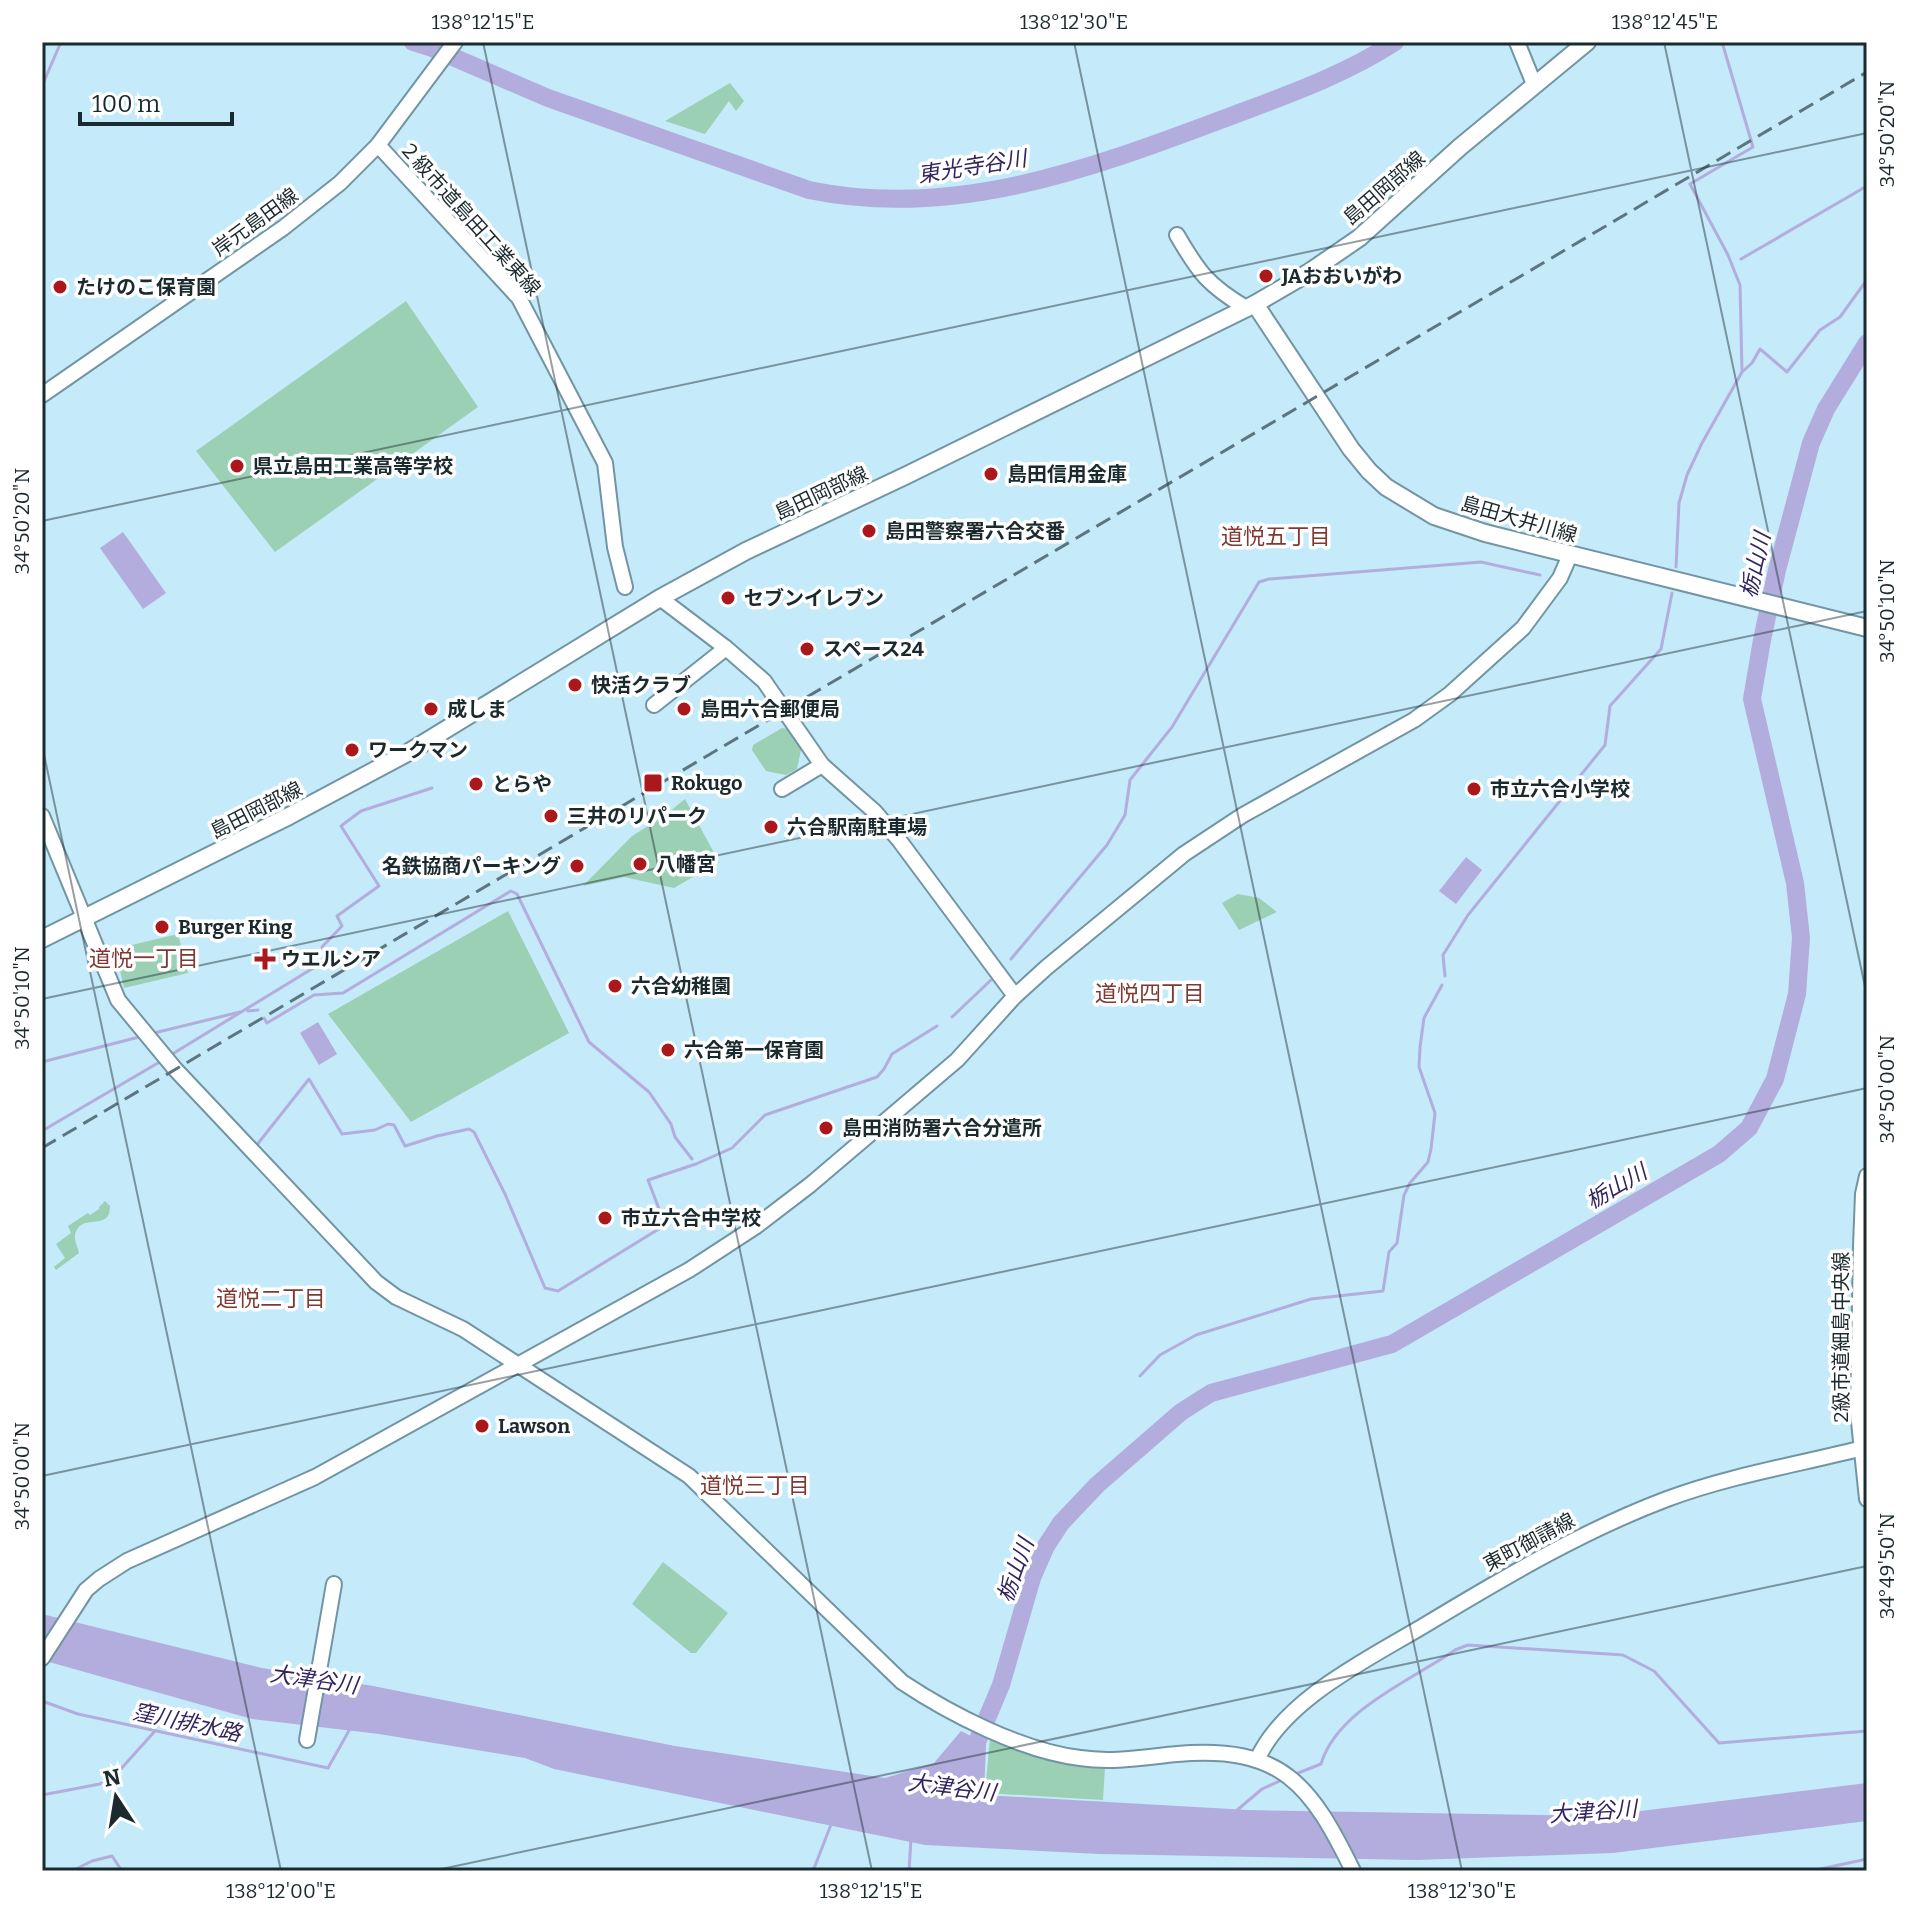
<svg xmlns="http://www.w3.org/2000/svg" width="1909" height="1913" font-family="Bitter,'Noto Sans JP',serif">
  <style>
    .green { fill: #9cd0b4 }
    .water { fill: #b3adde }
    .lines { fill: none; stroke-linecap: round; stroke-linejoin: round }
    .stream { stroke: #b3adde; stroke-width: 3 }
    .river { stroke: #b3adde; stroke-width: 18 }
    .tertiary-casing { stroke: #7295a3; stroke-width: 18 }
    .secondary-casing { stroke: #7295a3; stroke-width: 20 }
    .tertiary { stroke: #fff; stroke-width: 14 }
    .secondary { stroke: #fff; stroke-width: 16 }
    .rail { stroke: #5d757e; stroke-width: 3; stroke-dasharray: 16 8; stroke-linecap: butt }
    .ticks { fill: none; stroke: #1b2a2f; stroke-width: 2; stroke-opacity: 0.45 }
    .poi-dot { fill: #ab181c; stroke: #fff; stroke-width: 3 }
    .labels { text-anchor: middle; stroke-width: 7; stroke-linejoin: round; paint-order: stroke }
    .street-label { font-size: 20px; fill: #1b2a2f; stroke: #fff }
    .poi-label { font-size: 20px; font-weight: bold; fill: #1b2a2f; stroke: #fff; text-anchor: start }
    .water-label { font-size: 22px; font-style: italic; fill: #32245e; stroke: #fff }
    .neighbourhood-label { font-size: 22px; fill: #7f3832; stroke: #fff }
    .neatline { fill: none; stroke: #1b2a2f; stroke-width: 3 }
    .ticks-label { font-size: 20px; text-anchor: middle; fill: #1b2a2f }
  </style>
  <rect width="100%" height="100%" fill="#c5eafa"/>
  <g class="green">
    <polygon points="730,83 744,101 736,111 729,101 705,134 665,121"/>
    <polygon points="406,301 478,407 275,552 196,451"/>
    <polygon points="782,728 788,729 801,750 797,769 786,775 766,771 752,750 753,745"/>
    <polygon points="685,799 719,862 674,888 624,877 583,886 632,836 664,816"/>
    <polygon points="1238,894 1259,898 1277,912 1239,930 1222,903"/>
    <polygon points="508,911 569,1033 411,1122 328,1014"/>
    <polygon points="178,934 188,973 124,988 115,949"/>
    <path d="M105,1201L110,1206C110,1233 81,1211 75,1235C74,1240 78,1248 79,1253L56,1270L54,1267L65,1258L56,1244L71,1233L68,1226L88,1213L90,1215L99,1209V1207Z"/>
    <polygon points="663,1562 728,1613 696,1653 691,1653 632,1604"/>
    <polygon points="990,1738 1051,1759 1105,1767 1103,1800 985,1793"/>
  </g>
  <g class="water">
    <polygon points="123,532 166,593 143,609 100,548"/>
    <polygon points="1466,857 1482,870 1456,904 1439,891"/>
    <polygon points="318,1022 337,1054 319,1065 300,1033"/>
    <polygon points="42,1614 262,1668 373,1686 675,1746 885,1778 934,1763 961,1731 986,1744 984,1795 1248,1810 1600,1816 1867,1783 1867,1821 1613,1853 1417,1860 1099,1854 925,1845 554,1769 525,1758 379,1734 252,1719 42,1660"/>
  </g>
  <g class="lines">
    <g class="stream">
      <polyline points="42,86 61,42"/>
      <polyline points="1741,259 1867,186"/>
      <polyline points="1742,372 1752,363 1760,349 1787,372 1820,330 1840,317 1866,281"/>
      <polyline points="1676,567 1679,503 1687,475 1702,443 1742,372 1740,285 1728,255 1690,184 1753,147 1722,42"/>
      <polyline points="1011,959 1107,845 1125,815 1130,780 1172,727 1259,582 1269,579 1481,562 1540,575"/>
      <polyline points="1445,976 1443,955 1468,915 1605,745 1610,706 1661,649 1672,593"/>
      <polyline points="248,1011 258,1010"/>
      <polyline points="952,1017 991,980"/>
      <polyline points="264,1018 267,1023 314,995 343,993 511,891 517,894 589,1042 649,1092 671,1124 675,1137 692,1159"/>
      <polyline points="150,1034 240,1012"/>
      <polyline points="169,1056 328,959 322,947 342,926 337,916 379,886 341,826 361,811 432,788"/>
      <polyline points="42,1062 143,1036"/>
      <polyline points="42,1131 163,1060"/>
      <polyline points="256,1146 309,1079 342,1134 375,1130 388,1124 394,1125 405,1146 437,1136 469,1129 474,1132 505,1194 545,1288 558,1291 662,1227 664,1222 648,1180 696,1164 732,1148 765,1115 877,1077 884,1069 892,1054 937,1026"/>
      <polyline points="1140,1376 1160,1355 1196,1335 1311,1299 1383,1291 1389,1252 1397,1243 1404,1195 1410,1183 1428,1162 1431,1149 1435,1113 1419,1067 1420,1047 1424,1018 1442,985"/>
      <polyline points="42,1701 78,1714 328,1768 351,1727"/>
      <path d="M1293,1775L1321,1764C1337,1710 1412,1680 1455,1650L1468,1645L1623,1655L1654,1671L1719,1743L1867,1731"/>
      <polyline points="42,1795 100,1784 119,1771 155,1731"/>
      <polyline points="1236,1811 1262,1789 1282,1780"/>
      <polyline points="72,1871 92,1861 112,1856 122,1871"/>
      <polyline points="813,1871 832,1822"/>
      <polyline points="909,1871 911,1839"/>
      <polyline points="1811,1871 1867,1859"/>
    </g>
    <g class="river">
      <path d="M413,42L432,48L548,98L809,190C953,220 1090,169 1223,119C1281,97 1343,76 1395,42"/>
      <polyline points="969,1761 1001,1685 1032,1578 1046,1546 1061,1523 1097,1485 1181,1412 1211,1393 1392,1344 1719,1154 1749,1128 1775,1079 1797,994 1801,938 1795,883 1752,699 1762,640 1777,570 1811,443 1826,409 1867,343"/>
    </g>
    <g class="tertiary-casing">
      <g id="tertiary">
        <polyline points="1517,42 1534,84"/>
        <polyline points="378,145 519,298 605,463 615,547 625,587"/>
        <path d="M1177,235C1199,273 1208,285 1246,308"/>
        <polyline points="42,395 283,228 340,183 378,145 455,42"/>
        <polyline points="660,598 726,648 764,681 822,765 875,812 899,840 1015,996"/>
        <polyline points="654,705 726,648"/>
        <polyline points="782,789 822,765"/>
        <path d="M42,816L118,1000L175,1069L376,1282L396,1297L463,1329L689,1476L902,1682C950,1714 1022,1751 1080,1758C1113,1763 1145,1757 1177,1754C1282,1745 1311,1785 1353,1871"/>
        <polyline points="1867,1176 1863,1194 1861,1246 1858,1412 1867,1499"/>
        <polyline points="42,1658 86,1590 99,1579 127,1561 315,1477 689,1270 755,1227 810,1185 957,1060 1015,996 1047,967 1184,854 1243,815 1414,720 1450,694 1523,628 1560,578 1570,555"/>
        <polyline points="307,1740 334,1584"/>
        <path d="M1257,1760C1284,1699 1370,1658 1425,1625C1503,1578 1582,1531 1667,1499C1731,1475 1801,1464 1867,1447"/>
      </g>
    </g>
    <g class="secondary-casing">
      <g id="secondary">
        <polyline points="1255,304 1351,449 1369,471 1386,487 1434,516 1485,533 1867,628"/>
        <polyline points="42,939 289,816 409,752 660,598 746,551 905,476 1255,304 1308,273 1359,238 1460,147 1587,42"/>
      </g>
    </g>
    <use href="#tertiary" class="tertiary"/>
    <use href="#secondary" class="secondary"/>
    <polyline class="rail" points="42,1148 1867,72"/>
  </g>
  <path class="ticks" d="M483,42L872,1871M1074,42L1462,1871M1664,42L1867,996M42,44L50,42M42,521L1867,133M42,745L281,1871M42,999L1867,611M42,1476L1867,1088M432,1871L1867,1566"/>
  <g class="poi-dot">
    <circle cx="1266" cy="276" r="8"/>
    <circle cx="60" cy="287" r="8"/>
    <circle cx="237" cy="466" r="8"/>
    <circle cx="991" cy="474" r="8"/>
    <circle cx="869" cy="531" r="8"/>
    <circle cx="728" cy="598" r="8"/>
    <circle cx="807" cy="649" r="8"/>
    <circle cx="575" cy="685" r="8"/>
    <circle cx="431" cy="709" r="8"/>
    <circle cx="684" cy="709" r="8"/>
    <circle cx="352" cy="750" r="8"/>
    <rect x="643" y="773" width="20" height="20" rx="4"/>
    <circle cx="476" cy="784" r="8"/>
    <circle cx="1474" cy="789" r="8"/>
    <circle cx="551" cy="816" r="8"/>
    <circle cx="771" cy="827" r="8"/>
    <circle cx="640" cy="864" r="8"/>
    <circle cx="577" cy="866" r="8"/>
    <circle cx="162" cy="927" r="8"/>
    <path d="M261 947h8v8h8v8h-8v8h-8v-8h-8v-8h8z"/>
    <circle cx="615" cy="986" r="8"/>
    <circle cx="668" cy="1050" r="8"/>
    <circle cx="826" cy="1128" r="8"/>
    <circle cx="605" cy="1218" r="8"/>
    <circle cx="482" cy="1426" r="8"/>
  </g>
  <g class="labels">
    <g class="street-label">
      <text transform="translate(1384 188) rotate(-41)" y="7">島田岡部線</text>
      <text transform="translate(470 218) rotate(48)" y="7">２級市道島田工業東線</text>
      <text transform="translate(255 222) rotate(-36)" y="7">岸元島田線</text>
      <text transform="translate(821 493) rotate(-25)" y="7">島田岡部線</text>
      <text transform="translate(1519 519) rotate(16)" y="7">島田大井川線</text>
      <text transform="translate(256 810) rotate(-27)" y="7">島田岡部線</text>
      <text transform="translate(1841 1337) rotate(-90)" y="7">2級市道細島中央線</text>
      <text transform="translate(1529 1542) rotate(-28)" y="7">東町御請線</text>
    </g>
    <g class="poi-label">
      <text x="1282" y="283">JAおおいがわ</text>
      <text x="76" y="294">たけのこ保育園</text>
      <text x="253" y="473">県立島田工業高等学校</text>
      <text x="1007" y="481">島田信用金庫</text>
      <text x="885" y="538">島田警察署六合交番</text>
      <text x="744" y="605">セブンイレブン</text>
      <text x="823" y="656">スペース24</text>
      <text x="591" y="692">快活クラブ</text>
      <text x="447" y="716">成しま</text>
      <text x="700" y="716">島田六合郵便局</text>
      <text x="368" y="757">ワークマン</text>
      <text x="671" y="790">Rokugo</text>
      <text x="492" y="791">とらや</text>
      <text x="1490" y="796">市立六合小学校</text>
      <text x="567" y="823">三井のリパーク</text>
      <text x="787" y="834">六合駅南駐車場</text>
      <text x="656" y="871">八幡宮</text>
      <text x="561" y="873" text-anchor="end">名鉄協商パーキング</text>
      <text x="178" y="934">Burger King</text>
      <text x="281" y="966">ウエルシア</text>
      <text x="631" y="993">六合幼稚園</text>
      <text x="684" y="1057">六合第一保育園</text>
      <text x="842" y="1135">島田消防署六合分遣所</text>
      <text x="621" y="1225">市立六合中学校</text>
      <text x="498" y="1433">Lawson</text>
    </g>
    <g class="water-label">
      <text transform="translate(972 166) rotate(-9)" y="8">東光寺谷川</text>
      <text transform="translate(1755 565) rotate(-77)" y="8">栃山川</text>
      <text transform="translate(1616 1186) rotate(-30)" y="8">栃山川</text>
      <text transform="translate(1015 1570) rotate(-70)" y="8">栃山川</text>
      <text transform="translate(314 1679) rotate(8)" y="8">大津谷川</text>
      <text transform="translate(187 1722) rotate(12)" y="8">窪川排水路</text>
      <text transform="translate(952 1787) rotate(7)" y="8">大津谷川</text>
      <text transform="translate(1593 1811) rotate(-4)" y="8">大津谷川</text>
    </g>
    <g class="neighbourhood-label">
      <text x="1276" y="544">道悦五丁目</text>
      <text x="144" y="966">道悦一丁目</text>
      <text x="1150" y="1001">道悦四丁目</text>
      <text x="271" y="1306">道悦二丁目</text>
      <text x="755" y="1493">道悦三丁目</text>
    </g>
  </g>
  <rect width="1909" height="1913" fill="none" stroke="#ffffff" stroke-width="88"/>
  <g transform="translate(116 1797) rotate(348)" stroke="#ffffff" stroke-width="6" paint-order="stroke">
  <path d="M0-6L14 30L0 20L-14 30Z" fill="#1b2a2f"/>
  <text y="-12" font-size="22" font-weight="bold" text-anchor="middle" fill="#1b2a2f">N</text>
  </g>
  <path d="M80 112v12h152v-12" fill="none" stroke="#1b2a2f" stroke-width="4"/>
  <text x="92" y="112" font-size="24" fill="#1b2a2f" stroke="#ffffff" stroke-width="6" paint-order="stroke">100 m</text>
  <rect x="44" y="44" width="1821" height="1825" class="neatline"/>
  <g class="ticks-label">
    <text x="483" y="29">138°12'15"E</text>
    <text x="1074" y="29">138°12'30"E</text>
    <text x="1665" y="29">138°12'45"E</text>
    <text transform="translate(1887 134) rotate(-90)" y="7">34°50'20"N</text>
    <text transform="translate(22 521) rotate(-90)" y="7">34°50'20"N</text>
    <text transform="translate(1887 611) rotate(-90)" y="7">34°50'10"N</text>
    <text transform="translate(22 998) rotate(-90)" y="7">34°50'10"N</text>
    <text transform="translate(1887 1089) rotate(-90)" y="7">34°50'00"N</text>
    <text transform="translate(22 1476) rotate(-90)" y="7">34°50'00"N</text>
    <text transform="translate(1887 1566) rotate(-90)" y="7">34°49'50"N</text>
    <text x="281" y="1898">138°12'00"E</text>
    <text x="871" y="1898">138°12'15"E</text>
    <text x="1462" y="1898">138°12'30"E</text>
  </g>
</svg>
